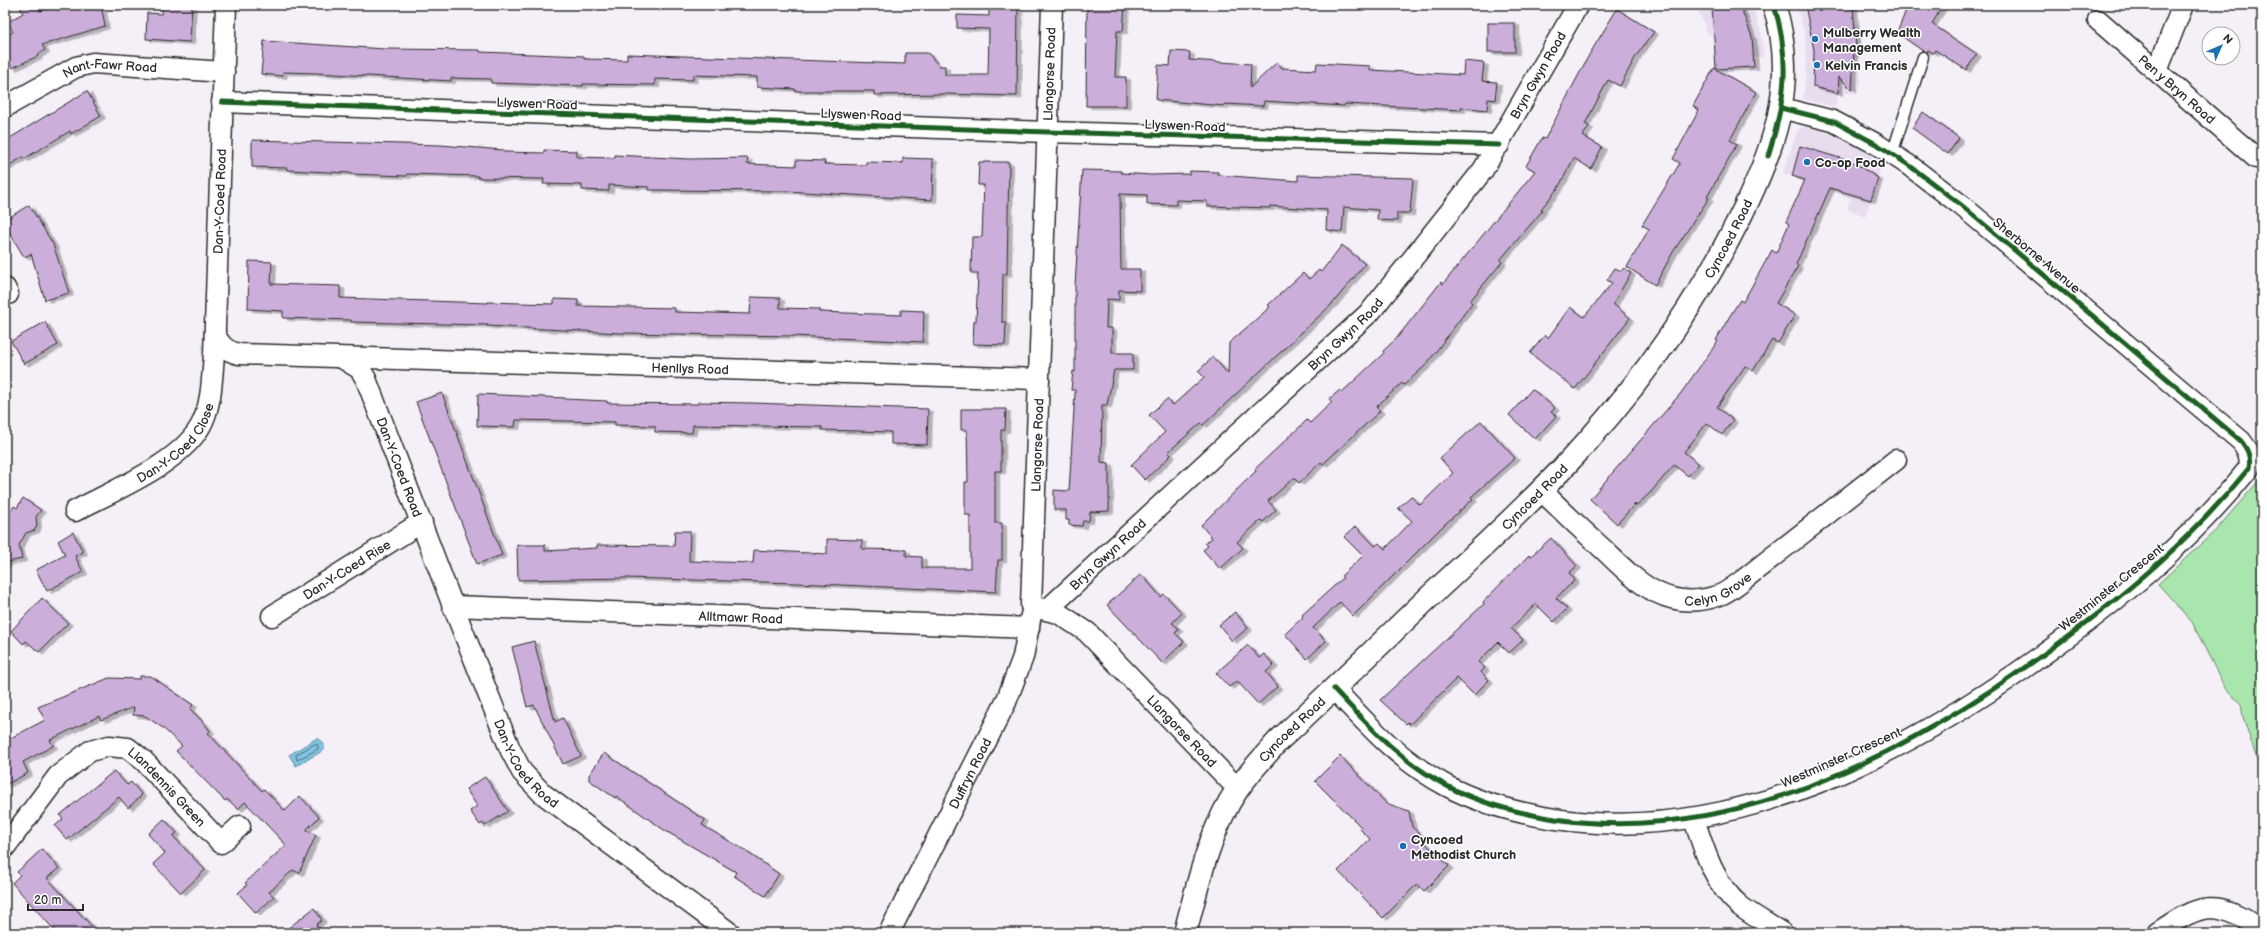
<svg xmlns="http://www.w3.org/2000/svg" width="2267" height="938" font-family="'Balsamiq Sans',sans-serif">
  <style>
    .built { fill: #e8dcef }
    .green { fill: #a8e6ad; stroke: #6a886c }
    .water { fill: #80c4e1; stroke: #5e8798 }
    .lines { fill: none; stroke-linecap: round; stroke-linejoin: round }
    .shore { stroke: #4d6874; stroke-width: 1 }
    .building { fill: #cbaeda; stroke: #2b2b2b; filter: url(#shadow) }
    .service-casing { stroke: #2b2b2b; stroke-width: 13 }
    .minor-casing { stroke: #2b2b2b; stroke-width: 23 }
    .tertiary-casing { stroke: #2b2b2b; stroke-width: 25 }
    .service { stroke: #fff; stroke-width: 10 }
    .minor { stroke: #fff; stroke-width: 20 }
    .tertiary { stroke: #fff; stroke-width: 22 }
    .cycleway-casing { stroke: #fff; stroke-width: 8 }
    .cycleway { stroke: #1b5e20; stroke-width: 5 }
    .poi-dot { fill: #1f6fb2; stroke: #fff; stroke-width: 1.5 }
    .labels { text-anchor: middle; stroke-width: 3; stroke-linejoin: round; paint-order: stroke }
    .poi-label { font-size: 13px; font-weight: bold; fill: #2b2b2b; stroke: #fff; text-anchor: start }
    .street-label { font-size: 13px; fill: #2b2b2b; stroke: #fff }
  </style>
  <defs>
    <filter id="shadow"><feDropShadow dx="4.5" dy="2.5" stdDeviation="0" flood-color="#0004"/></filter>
  </defs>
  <rect width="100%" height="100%" fill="#f5eff8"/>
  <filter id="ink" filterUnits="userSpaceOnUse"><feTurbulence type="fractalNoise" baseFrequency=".025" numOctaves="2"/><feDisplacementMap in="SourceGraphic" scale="8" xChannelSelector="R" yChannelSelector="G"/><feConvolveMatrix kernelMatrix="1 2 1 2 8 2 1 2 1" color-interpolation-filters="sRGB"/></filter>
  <g filter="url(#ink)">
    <g class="built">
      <polygon points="1696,5 1752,5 1761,34 1764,57 1737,57 1717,37 1708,34"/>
      <polygon points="1796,5 1849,5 1854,20 1860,27 1862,47 1859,47 1861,84 1853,93 1838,93 1835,107 1803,99 1806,75 1805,33"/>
      <polygon points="1808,126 1839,137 1883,162 1865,216 1847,209 1850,198 1783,173 1797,132 1800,128"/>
    </g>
    <polygon class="green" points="2262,477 2262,775 2243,717 2241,704 2226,690 2192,622 2158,584 2216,530"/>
    <polygon class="water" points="317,738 324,744 324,750 296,766 289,755"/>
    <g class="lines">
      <polygon class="shore" points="315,744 318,745 318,749 297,760 296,755"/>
    </g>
    <g class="building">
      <polygon points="19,5 37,5 40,11 59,5 101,5 105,26 42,45 45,50 37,55 38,56 12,68 5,55 5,36 13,32 8,22 23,13"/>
      <polygon points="162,5 192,5 190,42 146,39 147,13 162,14"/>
      <polygon points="989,5 1018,5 1017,96 944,94 874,95 874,91 795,91 795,89 757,87 757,77 693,75 693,80 655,79 655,85 583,84 583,86 491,83 491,79 451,78 451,81 317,73 283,72 282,76 261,74 264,41 385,49 480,50 480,52 584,56 584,59 627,60 627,54 905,64 905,53 928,53 939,66 945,66 945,75 988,75 989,29 957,28 957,15 989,16"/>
      <polygon points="1087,5 1125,5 1123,31 1117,31 1115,77 1126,77 1126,106 1086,106"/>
      <polygon points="1718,5 1740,5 1752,37 1754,67 1716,69 1712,7"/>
      <polygon points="1805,5 1853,5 1856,47 1854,47 1852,90 1839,77 1838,93 1813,87 1814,50"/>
      <polygon points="1908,5 1943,5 1932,24 1977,54 1966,70 1935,50 1933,53 1928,50 1927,52 1923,51 1897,33"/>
      <polygon points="1617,9 1654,32 1636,56 1620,86 1608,80 1585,124 1589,126 1583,136 1602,147 1591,169 1574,158 1558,188 1541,209 1543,210 1500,260 1502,262 1470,301 1472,303 1426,365 1404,385 1402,383 1376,407 1380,411 1323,464 1321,462 1299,483 1294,478 1268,501 1276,510 1263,522 1261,520 1237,542 1243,548 1220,569 1203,550 1208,546 1205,543 1212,538 1201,525 1256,471 1255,469 1307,420 1310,423 1332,402 1329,399 1340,390 1342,392 1384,353 1383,351 1396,339 1441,282 1443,284 1535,171 1526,166 1542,138 1545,139 1589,55"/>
      <rect x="1488" y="23" width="27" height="29"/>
      <polygon points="1171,51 1190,52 1189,60 1251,64 1250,88 1277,62 1282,68 1316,70 1317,63 1370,66 1370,70 1463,75 1464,61 1484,63 1482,81 1497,82 1495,100 1488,99 1487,110 1461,107 1461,110 1345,104 1344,106 1264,101 1263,106 1224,104 1224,106 1156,100 1158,65 1170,66"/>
      <polygon points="1714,68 1756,92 1730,140 1737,144 1707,197 1709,198 1673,252 1655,285 1627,267 1649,229 1642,225 1680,163 1673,159 1699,110 1693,106"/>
      <polygon points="87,91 101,116 71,134 70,131 24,159 23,157 5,168 5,141"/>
      <polygon points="1923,112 1959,138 1948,154 1912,128"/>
      <polygon points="252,140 440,145 504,150 504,152 544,153 544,150 577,151 577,157 615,158 615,155 689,159 748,158 747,164 796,166 796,160 825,161 824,164 866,165 866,162 903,163 903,158 933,159 932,200 787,191 649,190 649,187 609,185 609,191 582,190 582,185 543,184 544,179 478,178 478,176 407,174 407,176 350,174 350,173 287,170 287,168 252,167"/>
      <polygon points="1800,146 1853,162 1878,178 1871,200 1830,188 1796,264 1798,266 1776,303 1795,315 1778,343 1772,340 1753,371 1745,366 1717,407 1733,420 1722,435 1707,423 1684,452 1699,464 1688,476 1674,465 1650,493 1636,506 1635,504 1617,524 1590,499 1681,393 1718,341 1716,340 1731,314 1740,300 1743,302 1772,250 1776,253 1789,224 1786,222 1805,180 1792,176"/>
      <polygon points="979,162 1009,162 1007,274 1003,274 1002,322 1006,322 1005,345 973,344 974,321 976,321 978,273 971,273 972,237 982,237 984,185 978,185"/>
      <polygon points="1082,170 1121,171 1121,173 1151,175 1190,174 1190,171 1218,172 1218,175 1298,181 1298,175 1413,178 1410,213 1397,213 1397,221 1377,220 1378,210 1344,207 1342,232 1326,230 1327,210 1270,206 1270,208 1207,206 1207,201 1176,200 1176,205 1147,204 1147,195 1120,194 1121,269 1140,269 1140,291 1119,290 1119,300 1107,299 1106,328 1112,328 1112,353 1133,353 1133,370 1114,370 1107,405 1102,405 1101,462 1109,463 1109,511 1090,512 1089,521 1083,521 1082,526 1069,525 1069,520 1066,520 1066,510 1054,510 1054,490 1069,491 1075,393 1075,390 1071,390 1073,371 1075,372 1075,286"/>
      <polygon points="29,205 53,244 69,293 45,300 31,254 24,257 5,225 5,220"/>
      <polygon points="1342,245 1365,264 1333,303 1203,425 1201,423 1168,452 1171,455 1145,480 1131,465 1165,432 1149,415 1167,399 1173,405 1204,377 1198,371 1213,357 1228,374 1229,343 1270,307 1268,305 1303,273 1309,279 1319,270 1321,272"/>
      <polygon points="249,261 272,262 271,284 340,286 340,298 488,303 488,302 554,304 554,299 578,300 578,306 675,308 675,312 750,314 751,297 780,298 780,308 819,309 819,312 901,315 901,310 924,311 923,342 792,336 620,333 487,326 488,325 351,322 351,320 283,318 283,311 248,309"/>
      <polygon points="1615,268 1621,271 1624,268 1631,273 1613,304 1630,318 1575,389 1530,353 1545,335 1548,338 1570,307 1584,317 1612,283 1607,280"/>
      <polygon points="45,322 58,345 24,364 11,341"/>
      <polygon points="1532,389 1555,408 1551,412 1556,416 1535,439 1509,415"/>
      <polygon points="442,393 502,555 477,564 416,402"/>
      <polygon points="478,394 565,398 565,399 607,401 607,403 698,404 698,402 752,403 928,409 927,445 891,444 891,432 822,430 822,427 693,425 692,433 655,432 655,426 615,425 615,422 516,420 515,427 477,426"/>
      <polygon points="961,409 1006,409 1005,430 1001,430 1001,471 995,471 995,523 1002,523 1002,560 998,560 996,592 796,583 626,578 518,580 517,545 545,545 545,551 597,548 597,545 674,546 675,531 690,531 689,561 753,563 754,550 827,554 827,539 862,540 862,549 906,550 906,556 922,557 922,568 970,568 970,515 965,515 965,482 968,482 967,430 961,430"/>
      <polygon points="1481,421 1515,458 1471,497 1473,499 1445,524 1353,616 1340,602 1313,628 1326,641 1307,659 1285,634 1303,617 1302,615 1343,578 1341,576 1363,556 1344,537 1356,526 1375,546 1379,543 1385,549 1412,521 1398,508 1411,496 1420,505 1453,473 1440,458"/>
      <polygon points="23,498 41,510 36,517 37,525 35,530 26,533 19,545 22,559 8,562 5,566 5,512 11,511 14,506 17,508"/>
      <polygon points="73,532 83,552 75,556 83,572 47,591 36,570 65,555 58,541"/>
      <polygon points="1551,538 1577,566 1569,573 1575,580 1556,598 1567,609 1554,622 1536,604 1511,628 1523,640 1509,653 1498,642 1478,662 1485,668 1481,672 1489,680 1474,695 1457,678 1410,724 1408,722 1406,724 1380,700 1484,604 1483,602 1529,555 1530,557"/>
      <polygon points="1141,574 1161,597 1164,594 1182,613 1172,623 1179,629 1175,633 1184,642 1162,663 1107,605"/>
      <polygon points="42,598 68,623 39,652 26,641 23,644 11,631"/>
      <polygon points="1235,612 1248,628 1232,641 1219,625"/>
      <polygon points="534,641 555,722 563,718 581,756 563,764 534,705 527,707 512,647"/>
      <polygon points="1248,645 1259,658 1264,654 1274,665 1266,672 1278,686 1258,704 1237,681 1229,687 1216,673"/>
      <polygon points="140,676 151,676 193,705 190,709 204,723 210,731 208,733 262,791 264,789 285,811 300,796 319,817 306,830 316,835 299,873 293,870 269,892 274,897 256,913 238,893 247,885 245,883 286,845 245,802 238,809 227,799 225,801 176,751 182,746 163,728 145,716 133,715 134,707 101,720 99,716 50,740 53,746 23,762 28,773 5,785 5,741 45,720 38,707 109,678 140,679"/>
      <polygon points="604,753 705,820 702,825 741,848 779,874 765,896 734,876 736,872 664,830 616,796 615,798 589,780 589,775"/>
      <polygon points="1340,756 1386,803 1409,811 1412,827 1420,834 1418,836 1449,866 1424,891 1417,884 1383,918 1338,871 1370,839 1360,829 1361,827 1315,781"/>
      <polygon points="114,771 127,785 131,782 142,795 128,808 119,797 67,840 55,826 63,819 60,815"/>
      <polygon points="485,777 508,811 485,826 483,823 480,825 470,811 477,806 466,789"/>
      <polygon points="164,819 177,833 173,836 205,870 181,893 153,864 165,853 148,834"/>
      <polygon points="42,849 59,868 47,878 98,933 57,933 12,883 20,875 17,872"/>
      <polygon points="314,908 322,920 316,925 322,933 282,933"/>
    </g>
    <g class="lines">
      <g class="service-casing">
        <polyline id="service" points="1892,154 1923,57"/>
      </g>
      <g class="minor-casing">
        <g id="minor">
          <path id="s1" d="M1052,5L1031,606L1058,613L1087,632L1238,789"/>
          <path id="s2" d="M2098,20L2256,158"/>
          <polyline points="2157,71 2183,5"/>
          <polyline points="222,102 1048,132 1499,145"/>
          <path id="s3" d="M5,107L76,67L93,63L224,72"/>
          <polyline points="5,288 8,294"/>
          <path id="s4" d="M215,333C219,345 226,351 239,354L1039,379"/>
          <path id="s5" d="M342,358L360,369L366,379L453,606L510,749L522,772L543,794L730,933"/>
          <path id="s6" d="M1541,490C1561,510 1582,530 1603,549C1637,582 1668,614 1720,595C1728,592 1736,585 1743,580L1896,460"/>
          <path id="s7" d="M75,511C114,490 185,462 203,421C212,401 212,376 214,355L226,5"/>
          <path id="s8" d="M453,606L1029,628"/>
          <path id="s9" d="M1048,609L1371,311L1483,170L1578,5"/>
          <path id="s10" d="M272,616L422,522"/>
          <path d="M1334,689C1370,727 1400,761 1447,786C1481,804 1518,813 1555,819C1736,846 1909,752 2051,649C2125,595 2191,540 2249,468C2251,457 2248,450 2241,441L1961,205L1910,166L1878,145L1833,121L1781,108"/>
          <path d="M1694,819C1704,850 1714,884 1740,906C1753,916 1768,924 1782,933"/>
          <path id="s11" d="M5,847L58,776L90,751L109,746L128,748L144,761L221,843L240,826"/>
          <path id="s12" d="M889,933L1006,702L1023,657L1031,615"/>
          <path d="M2157,933C2201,903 2216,898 2262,930"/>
        </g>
      </g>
      <g class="tertiary-casing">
        <g id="tertiary">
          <path id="s13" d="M1185,933C1197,888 1207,841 1230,801C1243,779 1261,760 1278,741C1328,695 1377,647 1426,600C1472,557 1519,514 1563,468C1631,396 1690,315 1735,227C1772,155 1800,85 1774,5"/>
        </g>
      </g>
      <use href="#service" class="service"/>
      <use href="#minor" class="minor"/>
      <use href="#tertiary" class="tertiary"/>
      <g class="cycleway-casing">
        <g id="cycleway">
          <polyline points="222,102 1048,132 1499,145"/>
          <path d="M1768,156C1785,103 1791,60 1774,5"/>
          <path d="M1334,689C1370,727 1400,761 1447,786C1481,804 1518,813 1555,819C1736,846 1909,752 2051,649C2125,595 2191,540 2249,468C2251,457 2248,450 2241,441L1961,205L1910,166L1878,145L1833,121L1781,108"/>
        </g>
      </g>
      <use href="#cycleway" class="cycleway"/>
    </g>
  </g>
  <g class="poi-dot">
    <circle cx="1815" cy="39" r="4"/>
    <circle cx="1817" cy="65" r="4"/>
    <circle cx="1807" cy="162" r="4"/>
    <circle cx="1403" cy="846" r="4"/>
  </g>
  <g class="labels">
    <g class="poi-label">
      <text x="1823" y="37">Mulberry Wealth<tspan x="1823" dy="15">Management</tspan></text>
      <text x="1825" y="70">Kelvin Francis</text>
      <text x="1815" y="167">Co-op Food</text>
      <text x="1411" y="844">Cyncoed<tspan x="1411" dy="15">Methodist Church</tspan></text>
    </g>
    <g class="street-label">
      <text dy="5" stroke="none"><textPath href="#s3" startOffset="115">Nant-Fawr Road</textPath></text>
      <text transform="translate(1049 74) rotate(-88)" y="5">Llangorse Road</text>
      <text dy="5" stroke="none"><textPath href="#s9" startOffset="729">Bryn Gwyn Road</textPath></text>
      <text dy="5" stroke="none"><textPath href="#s2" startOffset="105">Pen y Bryn Road</textPath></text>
      <text transform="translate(537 103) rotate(2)" y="5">Llyswen Road</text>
      <text transform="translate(861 114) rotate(2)" y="5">Llyswen Road</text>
      <text transform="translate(1185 125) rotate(2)" y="5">Llyswen Road</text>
      <text dy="5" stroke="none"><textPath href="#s7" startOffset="380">Dan-Y-Coed Road</textPath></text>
      <text dy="5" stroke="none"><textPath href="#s13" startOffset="895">Cyncoed Road</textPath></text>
      <text transform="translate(2037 255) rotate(40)" y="5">Sherborne Avenue</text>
      <text dy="5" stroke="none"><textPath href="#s9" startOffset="405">Bryn Gwyn Road</textPath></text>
      <text dy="5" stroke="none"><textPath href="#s4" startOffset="485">Henllys Road</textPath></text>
      <text dy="5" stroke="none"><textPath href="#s7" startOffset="124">Dan-Y-Coed Close</textPath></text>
      <text transform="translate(1037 445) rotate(-88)" y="5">Llangorse Road</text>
      <text dy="5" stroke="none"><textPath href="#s5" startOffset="127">Dan-Y-Coed Road</textPath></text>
      <text dy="5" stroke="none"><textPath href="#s13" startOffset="571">Cyncoed Road</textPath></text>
      <text dy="5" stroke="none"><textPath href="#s9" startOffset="81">Bryn Gwyn Road</textPath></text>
      <text dy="5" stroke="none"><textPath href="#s10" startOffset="88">Dan-Y-Coed Rise</textPath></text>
      <text dy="5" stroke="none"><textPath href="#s6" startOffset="220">Celyn Grove</textPath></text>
      <text transform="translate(2111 587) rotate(-39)" y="5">Westminster Crescent</text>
      <text dy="5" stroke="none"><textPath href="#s8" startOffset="288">Alltmawr Road</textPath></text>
      <text dy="5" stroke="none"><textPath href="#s13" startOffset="235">Cyncoed Road</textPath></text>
      <text dy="5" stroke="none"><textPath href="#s1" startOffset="801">Llangorse Road</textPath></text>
      <text transform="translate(1841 757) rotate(-24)" y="5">Westminster Crescent</text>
      <text dy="5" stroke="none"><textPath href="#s5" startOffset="451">Dan-Y-Coed Road</textPath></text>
      <text dy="5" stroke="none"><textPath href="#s12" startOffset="179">Duffryn Road</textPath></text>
      <text dy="5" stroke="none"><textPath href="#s11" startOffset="223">Llandennis Green</textPath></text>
    </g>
  </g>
  <rect width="2267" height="938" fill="none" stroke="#fff" stroke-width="20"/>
  <rect x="10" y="10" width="2247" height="918" fill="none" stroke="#2b2b2b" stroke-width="1.5" filter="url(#ink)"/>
  <g transform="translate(2221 46) rotate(45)"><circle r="19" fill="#ffffff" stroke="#aaaaaa"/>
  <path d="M0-3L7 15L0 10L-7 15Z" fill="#1f6fb2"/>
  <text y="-6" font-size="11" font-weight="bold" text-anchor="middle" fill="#2b2b2b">N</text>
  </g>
  <path d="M28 904v6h55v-6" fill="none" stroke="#2b2b2b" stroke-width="2"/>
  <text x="34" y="904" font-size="12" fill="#2b2b2b" stroke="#ffffff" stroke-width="3" paint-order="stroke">20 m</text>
</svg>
